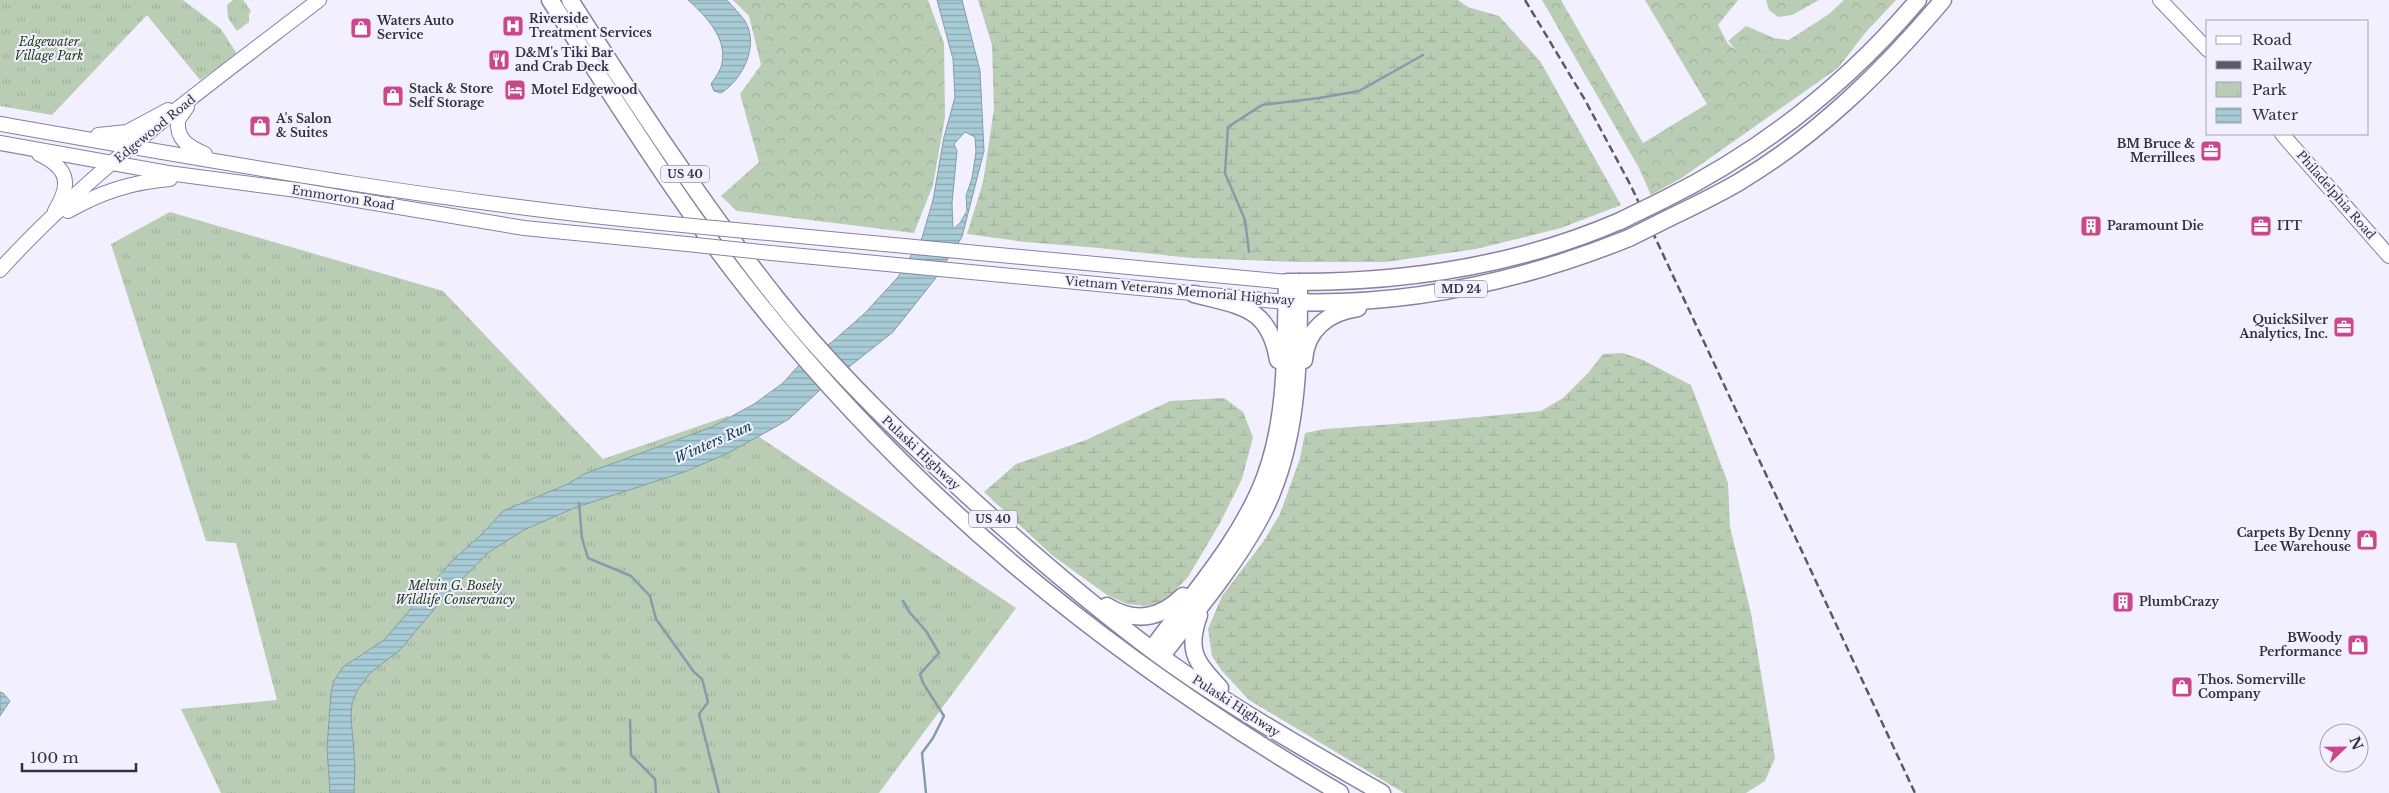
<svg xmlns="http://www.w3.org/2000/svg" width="2389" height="793" font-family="'Libre Baskerville',serif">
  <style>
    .forest { fill: url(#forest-crowns) }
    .wetland { fill: url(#wetland-marsh) }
    .park { fill: url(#park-tufts) }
    .water { fill: url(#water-rules); stroke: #849da8; fill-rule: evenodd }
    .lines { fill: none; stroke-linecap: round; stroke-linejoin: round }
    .stream { stroke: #849da8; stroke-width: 2.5 }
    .major-casing { stroke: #8782a1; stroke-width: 16 }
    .highway-casing { stroke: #8782a1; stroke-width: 19 }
    .major { stroke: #fff; stroke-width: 14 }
    .highway { stroke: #fff; stroke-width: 16 }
    .rail { stroke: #5a5966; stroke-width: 2.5; stroke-dasharray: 8 4; stroke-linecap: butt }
    .major-bridge-casing { stroke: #8782a1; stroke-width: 16; stroke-linecap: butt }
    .highway-bridge-casing { stroke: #8782a1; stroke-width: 19; stroke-linecap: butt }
    .major-bridge { stroke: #fff; stroke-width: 14 }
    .highway-bridge { stroke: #fff; stroke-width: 16 }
    .labels { text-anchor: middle; stroke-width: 4; stroke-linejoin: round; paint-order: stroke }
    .shield { fill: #f2f0fe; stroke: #6b6a77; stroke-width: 1 }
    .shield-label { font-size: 11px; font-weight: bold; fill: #31303d }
    .poi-label { font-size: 12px; font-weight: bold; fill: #31303d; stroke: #f2f0fe; text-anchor: start }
    .park-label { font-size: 12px; font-style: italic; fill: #203c17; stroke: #f2f0fe }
    .street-label { font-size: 12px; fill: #31303d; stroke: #f2f0fe }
    .water-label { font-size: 14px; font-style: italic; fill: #0d424d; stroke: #f2f0fe }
  </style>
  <defs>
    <pattern id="forest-crowns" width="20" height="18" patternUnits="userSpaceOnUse" patternTransform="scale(1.25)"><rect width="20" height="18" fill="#b9cdb4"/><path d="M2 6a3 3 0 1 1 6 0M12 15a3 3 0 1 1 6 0" fill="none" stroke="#a0b09c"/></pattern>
    <pattern id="wetland-marsh" width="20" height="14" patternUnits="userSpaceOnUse" patternTransform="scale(1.25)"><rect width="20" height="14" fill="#b9cdb4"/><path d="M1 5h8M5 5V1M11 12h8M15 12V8" fill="none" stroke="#a0b09c"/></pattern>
    <pattern id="park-tufts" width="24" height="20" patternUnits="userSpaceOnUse" patternTransform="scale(1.25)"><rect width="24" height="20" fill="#b9cdb4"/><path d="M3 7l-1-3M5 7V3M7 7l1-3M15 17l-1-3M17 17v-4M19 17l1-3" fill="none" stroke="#a0b09c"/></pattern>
    <pattern id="water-rules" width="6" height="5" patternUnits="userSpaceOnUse" patternTransform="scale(1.25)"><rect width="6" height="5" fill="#a8ccd6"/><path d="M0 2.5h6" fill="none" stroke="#89a6af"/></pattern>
  </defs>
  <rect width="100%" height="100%" fill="#f2f0fe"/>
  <g class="forest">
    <polygon points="733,0 928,0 944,43 945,117 933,185 914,233 737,211 721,196 759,162 740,94 761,65 749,16"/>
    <polygon points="1542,0 1561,0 1643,143 1707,104 1645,0 1738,0 1718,25 1728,44 1736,50 1728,41 1746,26 1774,38 1789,40 1829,14 1844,0 1896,0 1866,32 1838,68 1683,177 1651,195 1639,168"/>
    <polygon points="1766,0 1819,0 1792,15 1778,17 1769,10"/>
  </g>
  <g class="wetland">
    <polygon points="978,0 1458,0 1468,7 1499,16 1540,61 1621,205 1561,228 1476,249 1386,262 1295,262 1191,258 1099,248 1025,242 967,234 983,182 994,109 992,45"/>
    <polygon points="1623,353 1643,360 1691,385 1728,483 1730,527 1751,613 1775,758 1765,781 1746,793 1404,793 1249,700 1222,671 1212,656 1208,629 1222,596 1263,542 1280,514 1300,458 1305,433 1325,429 1435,421 1541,411 1563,398 1588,373 1603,354"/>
    <polygon points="1224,398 1243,412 1253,437 1242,479 1220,523 1188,577 1171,595 1159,604 1145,606 1127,604 1107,595 1053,556 984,492 1016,464 1086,440 1170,401"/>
  </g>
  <g class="park">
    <polygon points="0,0 183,0 221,29 237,54 200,80 147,15 52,115 0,106"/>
    <polygon points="233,0 243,0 251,11 249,14 249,22 237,31 228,18 227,5"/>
    <polygon points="170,212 443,291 603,459 728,416 1016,608 879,793 221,793 181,709 277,700 236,543 206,541 111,244"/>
  </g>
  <g class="water">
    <path d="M688,0H727C733,7 740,14 745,21C760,46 742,80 721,93L714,91L711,84C715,78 721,70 722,63C727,38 706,16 688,0Z"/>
    <path d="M937,0H962L980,71L984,151L962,237L935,279L893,332L820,390L789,419L772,429L726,454L684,472L574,508L524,530L489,552L447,594L400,650L370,673L357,691L352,704L351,717L355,766L354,793H330L327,748L331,693L334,681L343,667L384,640L451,562L482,534L503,511L568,484L584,474L712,427L754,404L783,383L799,365L832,342L865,313L898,277L922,238L933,200L944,137L955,97L953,59ZM965,132L975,137L976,152L972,178L966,196L967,211L960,223L953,229L952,203L957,151L954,144Z"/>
    <polygon points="0,692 3,693 10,701 0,716"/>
  </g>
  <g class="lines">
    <g class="stream">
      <polyline points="1249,252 1245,220 1225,173 1228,127 1262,105 1319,98 1359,91 1423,55"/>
      <polyline points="579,503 582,538 588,558 631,576 650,596 656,619 694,672 702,679 708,702 699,714 719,793"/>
      <polyline points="903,601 910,613 926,631 939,653 920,674 923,683 944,716 933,738 922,753 926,793"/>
      <polyline points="630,720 631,755 655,779 656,793"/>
    </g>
    <g class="major-casing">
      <g id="major">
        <polyline points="2160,0 2208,50"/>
        <path d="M187,107L178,120C176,140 189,147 205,154"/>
        <path d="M0,124C223,163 446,203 672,224"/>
        <polyline points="2282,134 2389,256"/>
        <polyline points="98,135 127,132 168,110"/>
        <polyline points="0,143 168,173 297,190 524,228 687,244"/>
        <path d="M39,154C68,168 72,183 55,211"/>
        <path d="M68,211C101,192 132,182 170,179"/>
        <polyline points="756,232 1287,282"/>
        <polyline points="771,253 1286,302"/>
        <path d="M0,270C91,169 211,83 319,0"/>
      </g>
    </g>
    <g class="highway-casing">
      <g id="highway">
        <path d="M550,0C610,92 668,186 735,273C903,491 1104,655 1340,793"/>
        <path d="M570,0C635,102 702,204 777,299C830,366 890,425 953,482C1018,542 1085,600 1156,653C1227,705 1305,749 1382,793"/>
        <path d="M1663,200C1762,151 1846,85 1918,0"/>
        <path d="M1671,217C1694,206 1717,195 1739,182C1818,135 1884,70 1943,0"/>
        <path d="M1194,294C1240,306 1269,306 1278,360"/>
        <path d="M1289,302C1406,306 1520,282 1629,238"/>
        <path d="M1304,360C1306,330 1328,312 1358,308"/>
        <path d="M1107,606C1135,623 1160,619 1183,596"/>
        <path d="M1199,615C1186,651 1196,662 1220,688"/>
        <path d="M1160,648L1157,642C1196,590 1242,538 1265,477C1288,416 1285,346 1287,282C1401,283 1514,267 1620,221"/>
        <path d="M1160,648L1167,649C1199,608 1233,567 1258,522C1299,449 1299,363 1299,282"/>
      </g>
    </g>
    <use href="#major" class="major"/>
    <use href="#highway" class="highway"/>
    <polyline class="rail" points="1525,0 1585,100 1631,186 1915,793"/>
    <g class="major-bridge-casing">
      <g id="major-bridge">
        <polyline points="672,224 756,232"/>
        <polyline points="687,244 771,253"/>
      </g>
    </g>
    <g class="highway-bridge-casing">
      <g id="highway-bridge">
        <polyline points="1620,221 1663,200"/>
        <polyline points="1629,238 1671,217"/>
      </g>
    </g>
    <use href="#major-bridge" class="major-bridge"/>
    <use href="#highway-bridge" class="highway-bridge"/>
  </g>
  <defs>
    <g id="hospital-square" transform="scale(1.125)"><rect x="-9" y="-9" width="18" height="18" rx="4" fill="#cb478b" stroke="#f2f0fe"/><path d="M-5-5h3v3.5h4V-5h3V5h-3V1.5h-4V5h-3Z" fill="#fff"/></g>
    <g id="shop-square" transform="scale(1.125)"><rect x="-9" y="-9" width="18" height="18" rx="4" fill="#cb478b" stroke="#f2f0fe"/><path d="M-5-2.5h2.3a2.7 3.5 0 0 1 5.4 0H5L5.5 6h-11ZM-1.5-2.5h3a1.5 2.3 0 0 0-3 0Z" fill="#fff"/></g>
    <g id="restaurant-square" transform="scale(1.125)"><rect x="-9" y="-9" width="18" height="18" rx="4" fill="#cb478b" stroke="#f2f0fe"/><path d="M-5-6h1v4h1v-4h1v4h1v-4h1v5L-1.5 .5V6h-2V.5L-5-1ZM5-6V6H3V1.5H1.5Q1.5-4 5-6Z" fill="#fff"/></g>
    <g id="hotel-square" transform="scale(1.125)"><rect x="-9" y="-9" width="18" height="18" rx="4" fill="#cb478b" stroke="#f2f0fe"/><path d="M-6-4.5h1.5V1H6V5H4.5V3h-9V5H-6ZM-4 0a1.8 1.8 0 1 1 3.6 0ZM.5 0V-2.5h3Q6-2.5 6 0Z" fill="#fff"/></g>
    <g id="office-square" transform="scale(1.125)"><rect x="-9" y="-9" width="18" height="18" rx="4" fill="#cb478b" stroke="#f2f0fe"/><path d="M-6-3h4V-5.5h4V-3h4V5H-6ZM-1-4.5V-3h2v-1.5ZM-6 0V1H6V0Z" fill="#fff"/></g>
    <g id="building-square" transform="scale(1.125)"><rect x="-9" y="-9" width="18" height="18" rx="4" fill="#cb478b" stroke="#f2f0fe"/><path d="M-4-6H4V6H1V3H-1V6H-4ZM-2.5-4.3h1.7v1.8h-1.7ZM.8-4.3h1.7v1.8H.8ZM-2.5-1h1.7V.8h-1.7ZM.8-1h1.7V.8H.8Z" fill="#fff"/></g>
  </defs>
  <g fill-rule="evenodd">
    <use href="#hospital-square" x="513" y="26"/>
    <use href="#shop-square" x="361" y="28"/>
    <use href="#restaurant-square" x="499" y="60"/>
    <use href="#hotel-square" x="515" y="90"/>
    <use href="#shop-square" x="393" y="96"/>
    <use href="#shop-square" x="260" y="126"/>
    <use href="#office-square" x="2211" y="151"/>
    <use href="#building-square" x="2091" y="226"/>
    <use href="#office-square" x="2261" y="226"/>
    <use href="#office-square" x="2344" y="327"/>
    <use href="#shop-square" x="2367" y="540"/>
    <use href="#building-square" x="2123" y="602"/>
    <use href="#shop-square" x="2358" y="645"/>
    <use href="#shop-square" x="2182" y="687"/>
  </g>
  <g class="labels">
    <g class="shield">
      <rect x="661" y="165.5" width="48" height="17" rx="4"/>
      <rect x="1435" y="280.5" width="52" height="17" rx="4"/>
      <rect x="969" y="510.5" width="48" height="17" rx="4"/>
    </g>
    <g class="shield-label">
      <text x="685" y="178">US 40</text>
      <text x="1461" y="293">MD 24</text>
      <text x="993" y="523">US 40</text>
    </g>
    <g class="poi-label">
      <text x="529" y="23">Riverside<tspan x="529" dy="14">Treatment Services</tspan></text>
      <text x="377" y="25">Waters Auto<tspan x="377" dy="14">Service</tspan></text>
      <text x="515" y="57">D&amp;M's Tiki Bar<tspan x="515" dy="14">and Crab Deck</tspan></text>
      <text x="409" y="93">Stack &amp; Store<tspan x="409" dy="14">Self Storage</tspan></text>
      <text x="531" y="94">Motel Edgewood</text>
      <text x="276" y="123">A's Salon<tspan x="276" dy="14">&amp; Suites</tspan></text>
      <text x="2195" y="148" text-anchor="end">BM Bruce &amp;<tspan x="2195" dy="14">Merrillees</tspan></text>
      <text x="2107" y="230">Paramount Die</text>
      <text x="2277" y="230">ITT</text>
      <text x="2328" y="324" text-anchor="end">QuickSilver<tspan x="2328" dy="14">Analytics, Inc.</tspan></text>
      <text x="2351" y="537" text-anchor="end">Carpets By Denny<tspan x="2351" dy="14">Lee Warehouse</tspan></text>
      <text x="2139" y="606">PlumbCrazy</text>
      <text x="2342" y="642" text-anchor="end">BWoody<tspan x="2342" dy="14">Performance</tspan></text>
      <text x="2198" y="684">Thos. Somerville<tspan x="2198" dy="14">Company</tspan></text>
    </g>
    <g class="park-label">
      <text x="49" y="46">Edgewater<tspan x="49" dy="14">Village Park</tspan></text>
      <text x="455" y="590">Melvin G. Bosely<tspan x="455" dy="14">Wildlife Conservancy</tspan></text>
    </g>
    <g class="street-label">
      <text transform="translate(155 129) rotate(-39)" y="4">Edgewood Road</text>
      <text transform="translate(2336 195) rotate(49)" y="4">Philadelphia Road</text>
      <text transform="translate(343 198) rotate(9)" y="4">Emmorton Road</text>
      <text transform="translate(1180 291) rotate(5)" y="4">Vietnam Veterans Memorial Highway</text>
      <text transform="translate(921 453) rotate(43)" y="4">Pulaski Highway</text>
      <text transform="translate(1236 706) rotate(33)" y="4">Pulaski Highway</text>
    </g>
    <g class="water-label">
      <text transform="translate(713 442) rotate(-24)" y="5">Winters Run</text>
    </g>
  </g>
  <rect x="2206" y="20" width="162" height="115" fill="#f2f0fe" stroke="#a5a3b1"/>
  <rect x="2216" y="36" width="25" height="8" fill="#ffffff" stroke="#a5a3b1"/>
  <text x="2252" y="45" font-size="15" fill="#31303d">Road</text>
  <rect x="2216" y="61" width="25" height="8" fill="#5a5966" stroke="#a5a3b1"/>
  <text x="2252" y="70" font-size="15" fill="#31303d">Railway</text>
  <rect x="2216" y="82" width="25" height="15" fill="url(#park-tufts)" stroke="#a5a3b1"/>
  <text x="2252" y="95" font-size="15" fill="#31303d">Park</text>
  <rect x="2216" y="108" width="25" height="15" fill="url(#water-rules)" stroke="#a5a3b1"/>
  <text x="2252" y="120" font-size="15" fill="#31303d">Water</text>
  <g transform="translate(2344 748) rotate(68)"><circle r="24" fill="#f2f0fe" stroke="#a5a3b1"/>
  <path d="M0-4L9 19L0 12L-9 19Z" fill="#cb478b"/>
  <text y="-8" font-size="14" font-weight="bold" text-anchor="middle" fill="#31303d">N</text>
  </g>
  <path d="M22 763v8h114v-8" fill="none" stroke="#31303d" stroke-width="2.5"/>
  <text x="30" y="763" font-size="15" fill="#31303d" stroke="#f2f0fe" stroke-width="4" paint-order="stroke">100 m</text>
</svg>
